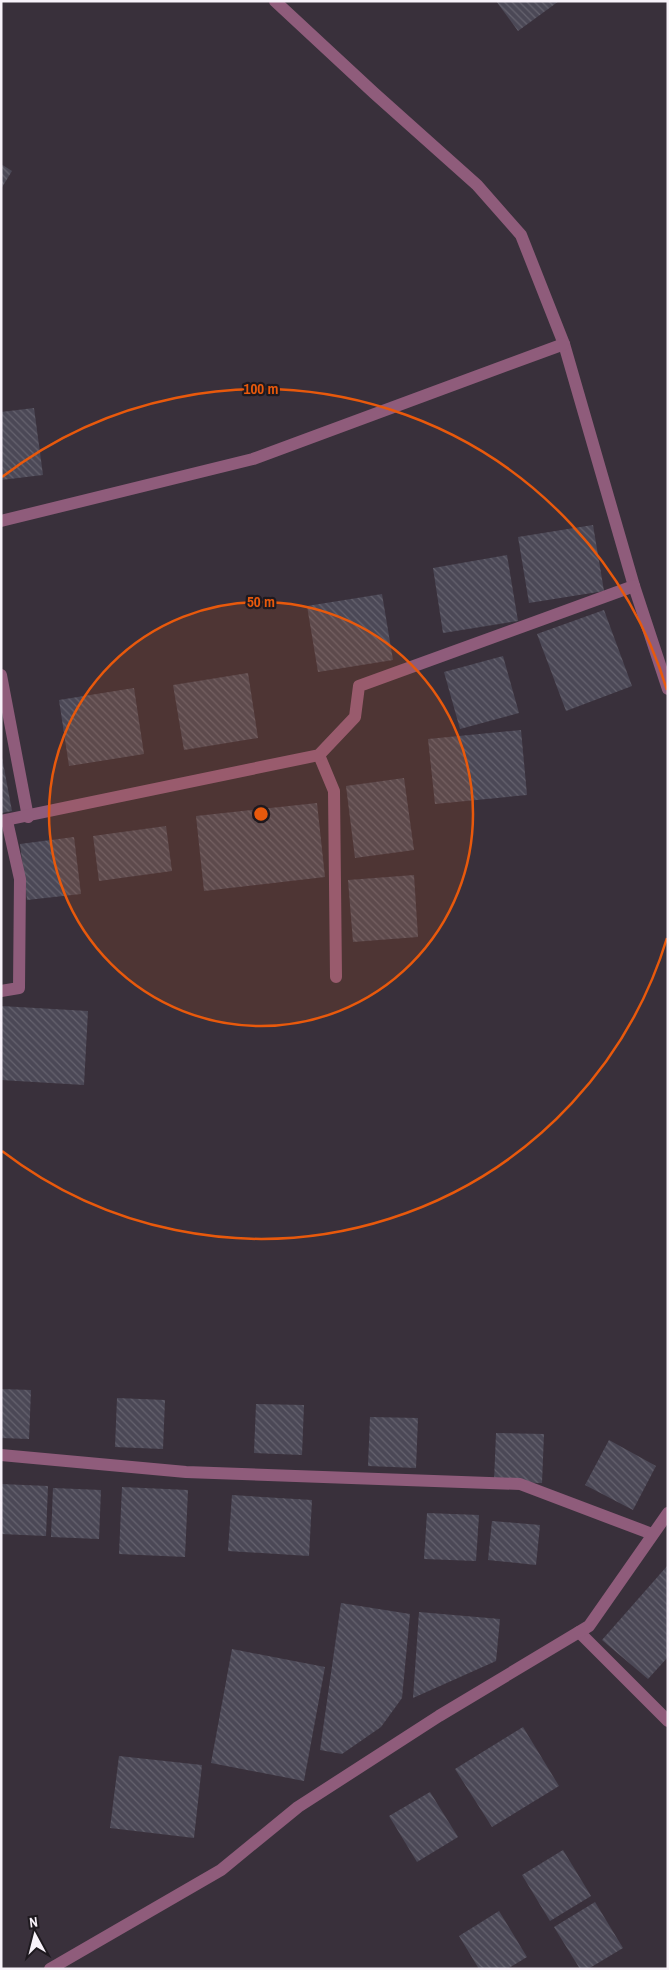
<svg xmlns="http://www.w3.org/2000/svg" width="669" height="1970" font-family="'Archivo Narrow',sans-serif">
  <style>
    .building { fill: url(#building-back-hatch) }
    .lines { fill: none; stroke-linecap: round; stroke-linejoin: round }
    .minor { stroke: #8f5c7b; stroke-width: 12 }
    .ring { fill: none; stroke: #e8590c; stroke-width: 2.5 }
    .centre { fill: #e8590c; stroke: #1e191f; stroke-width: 2.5 }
    .ring-label { font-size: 15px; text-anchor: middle; font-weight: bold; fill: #e8590c; stroke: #1e191f; stroke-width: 4.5; stroke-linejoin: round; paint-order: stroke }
  </style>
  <defs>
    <pattern id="building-back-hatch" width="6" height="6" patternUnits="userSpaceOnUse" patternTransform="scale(1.25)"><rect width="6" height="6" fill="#4b4856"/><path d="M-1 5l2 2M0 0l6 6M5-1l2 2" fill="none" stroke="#66636f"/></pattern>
  </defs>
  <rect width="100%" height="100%" fill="#39303b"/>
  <g class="building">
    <polygon points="496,1 559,1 518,31"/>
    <polygon points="1,164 12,171 1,189"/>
    <polygon points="34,408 43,475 1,480 1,412"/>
    <polygon points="593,525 604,591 529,603 518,537"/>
    <polygon points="507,555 518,621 443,633 433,568"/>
    <polygon points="382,594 393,660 318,672 307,606"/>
    <polygon points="604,610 632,686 566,711 537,634"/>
    <polygon points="503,656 519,713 460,729 444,672"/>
    <polygon points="248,673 258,738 184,750 173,685"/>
    <polygon points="134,688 144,754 69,766 59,700"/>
    <polygon points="521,730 527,795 435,804 428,739"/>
    <polygon points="1,752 12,811 1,813"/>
    <polygon points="404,778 414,850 355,858 346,786"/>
    <polygon points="317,803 325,877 204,891 196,816"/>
    <polygon points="166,826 172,871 99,881 93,836"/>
    <polygon points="74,837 81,894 27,900 20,844"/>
    <polygon points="414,875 418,937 353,942 348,880"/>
    <polygon points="1,1006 88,1011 84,1085 1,1080"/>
    <polygon points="1,1389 31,1390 29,1439 1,1438"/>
    <polygon points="117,1398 165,1400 163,1449 115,1447"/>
    <polygon points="256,1404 304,1405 302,1455 254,1453"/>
    <polygon points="370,1417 418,1418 416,1468 368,1466"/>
    <polygon points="496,1433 544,1434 542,1483 494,1482"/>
    <polygon points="609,1440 656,1466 633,1510 585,1485"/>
    <polygon points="1,1484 48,1486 46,1536 1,1534"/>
    <polygon points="122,1487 188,1490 185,1557 119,1554"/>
    <polygon points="53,1488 101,1490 99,1539 51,1537"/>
    <polygon points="232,1495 312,1500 309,1556 228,1551"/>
    <polygon points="427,1513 479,1515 476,1561 424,1559"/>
    <polygon points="492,1521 540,1525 536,1565 488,1560"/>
    <polygon points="668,1565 668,1657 648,1679 602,1640"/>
    <polygon points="341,1603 410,1614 402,1698 381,1727 342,1754 320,1750"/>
    <polygon points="419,1612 500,1619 496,1661 413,1698"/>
    <polygon points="232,1649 325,1667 304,1781 211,1763"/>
    <polygon points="523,1727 559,1786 492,1827 455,1769"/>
    <polygon points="119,1756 202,1765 194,1838 110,1828"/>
    <polygon points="430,1792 458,1837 417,1862 389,1816"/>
    <polygon points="563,1850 591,1896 550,1921 522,1875"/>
    <polygon points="595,1902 623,1948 588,1969 580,1969 554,1927"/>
    <polygon points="499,1911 527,1957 507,1969 479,1969 459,1936"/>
  </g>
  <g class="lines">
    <g class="minor">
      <polyline points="275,1 374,93 477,185 521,235 564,344 634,586 668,689"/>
      <polyline points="1,521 253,459 564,344"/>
      <polyline points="1,675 28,817"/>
      <polyline points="319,755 334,791 336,977"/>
      <polyline points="1,821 319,755 355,717 359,686 634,586"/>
      <polyline points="1,991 19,988 20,879 7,821"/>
      <polyline points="1,1455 186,1472 520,1484 652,1534"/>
      <polyline points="579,1632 668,1721"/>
      <polyline points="50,1969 221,1870 298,1807 439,1716 589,1626 668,1513"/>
    </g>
  </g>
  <circle cx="261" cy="814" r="212" fill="#e8590c" fill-opacity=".12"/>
  <g class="ring">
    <circle cx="261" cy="814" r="212"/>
    <path d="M667 938A425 425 0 0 1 2 1151M2 477A425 425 0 0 1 667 690"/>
  </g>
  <circle cx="261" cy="814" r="8" class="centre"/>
  <g class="ring-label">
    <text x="261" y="394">100 m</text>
    <text x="261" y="607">50 m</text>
  </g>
  <rect width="669" height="1970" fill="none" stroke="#f8f2fa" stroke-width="5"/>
  <g transform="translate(35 1935) rotate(353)" stroke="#1e191f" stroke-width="4" paint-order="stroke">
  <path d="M0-4L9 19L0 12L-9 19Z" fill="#f8f2fa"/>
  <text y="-8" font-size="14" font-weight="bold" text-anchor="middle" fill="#f8f2fa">N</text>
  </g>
</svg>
